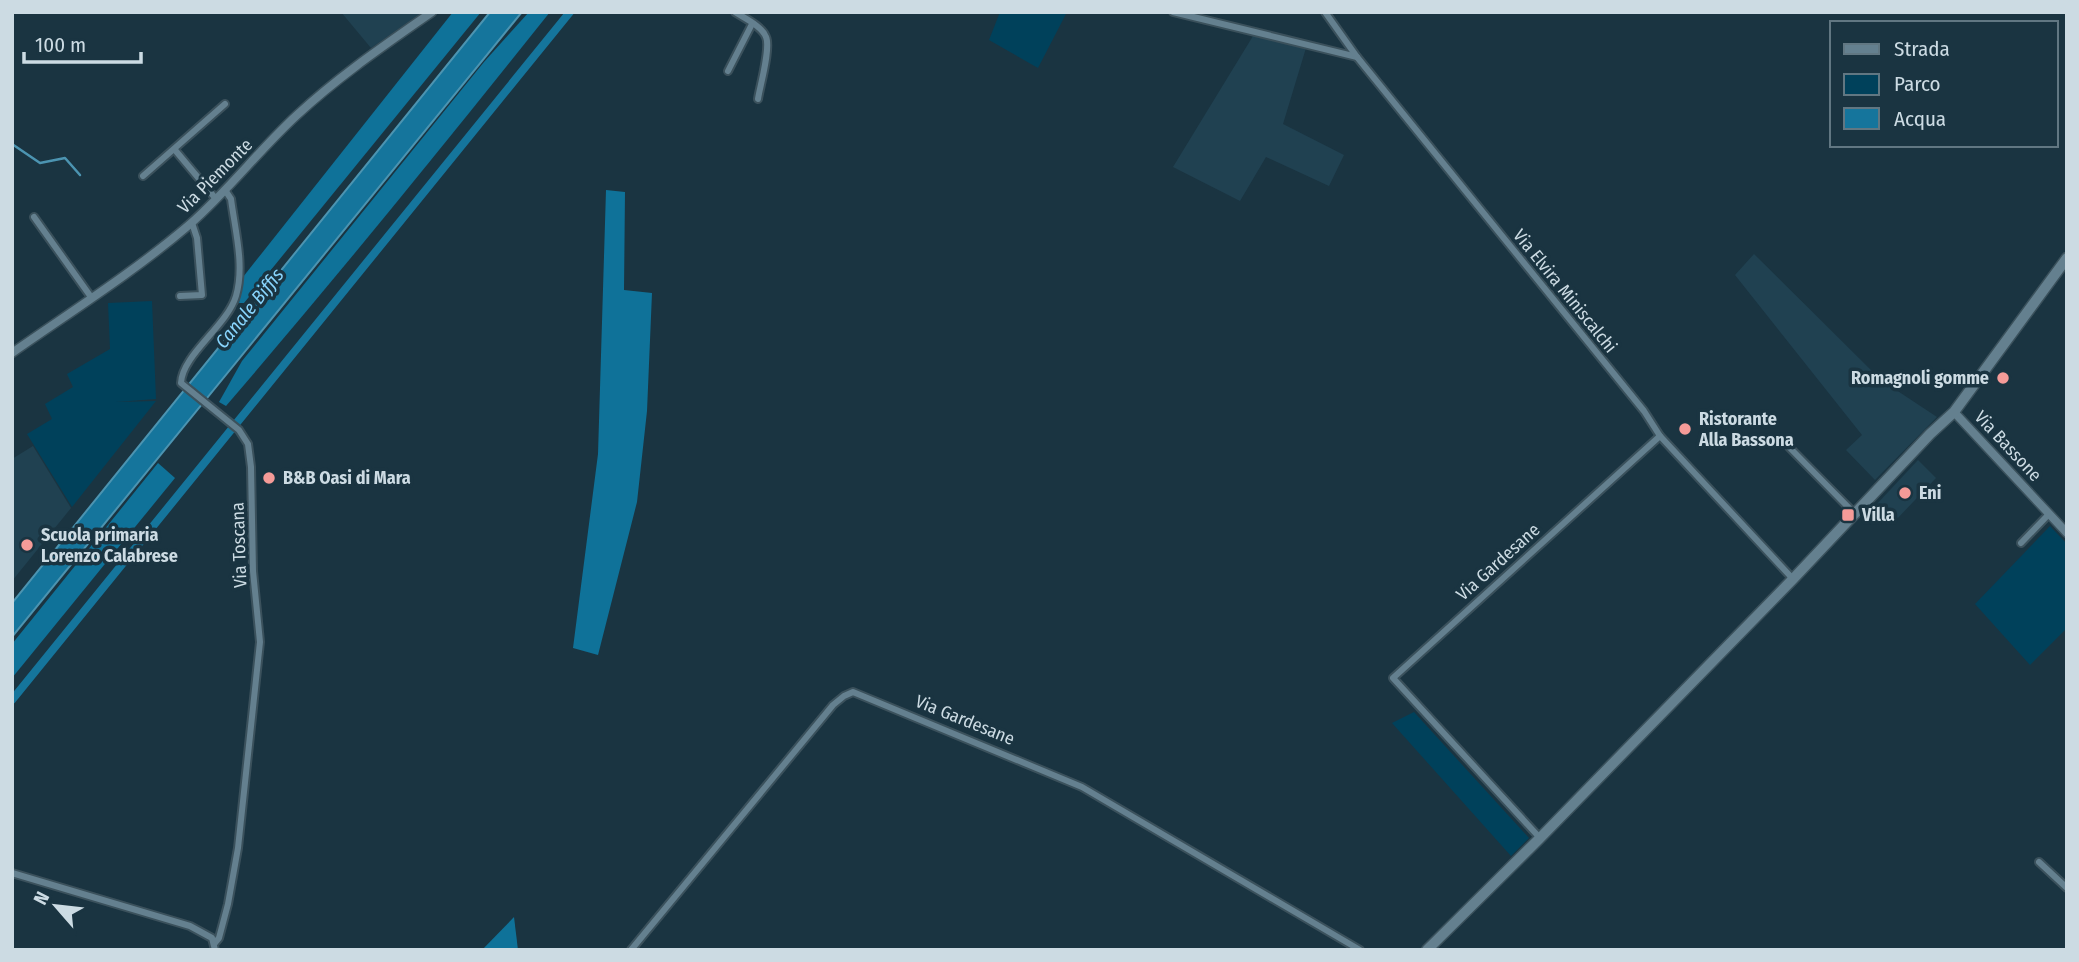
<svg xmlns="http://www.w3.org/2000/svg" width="2079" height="962" font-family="'Fira Sans Condensed',sans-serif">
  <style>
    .built { fill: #204151 }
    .green { fill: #00415b }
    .forest { fill: #0f7299 }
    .water { fill: #15759c; stroke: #4c94b1; stroke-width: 2 }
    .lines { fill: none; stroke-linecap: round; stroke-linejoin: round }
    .stream { stroke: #4c94b1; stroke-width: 2.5 }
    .canal { stroke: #15759c; stroke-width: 8 }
    .minor-casing { stroke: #3b515c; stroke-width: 10 }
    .tertiary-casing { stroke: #3b515c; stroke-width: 11 }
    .secondary-casing { stroke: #3b515c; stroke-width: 13 }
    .minor { stroke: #64808f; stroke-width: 6 }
    .tertiary { stroke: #64808f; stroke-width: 8 }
    .secondary { stroke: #64808f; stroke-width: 10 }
    .poi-dot { fill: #f59b98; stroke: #1a3441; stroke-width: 2.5 }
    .labels { text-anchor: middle; stroke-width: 7; stroke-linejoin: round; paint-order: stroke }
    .street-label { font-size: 18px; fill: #ccdbe3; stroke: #1a3441 }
    .poi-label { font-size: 18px; font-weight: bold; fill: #ccdbe3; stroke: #1a3441; text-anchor: start }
    .water-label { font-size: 19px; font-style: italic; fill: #89d5fd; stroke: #1a3441 }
  </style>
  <rect width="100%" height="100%" fill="#1a3441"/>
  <g class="built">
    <polygon points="341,12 423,12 371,48"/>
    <polygon points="1253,36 1306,48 1283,124 1344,155 1329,186 1266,157 1240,201 1173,167"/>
    <polygon points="1754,254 1881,380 1937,417 1875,480 1846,450 1862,435 1735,275"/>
    <polygon points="33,446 71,508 12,581 12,459"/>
    <polygon points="1918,460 1936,478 1894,522 1876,505"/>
  </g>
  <g class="green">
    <polygon points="1000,12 1067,12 1038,68 989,40"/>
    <polygon points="152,301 156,399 116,402 156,401 72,507 27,434 52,419 45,404 73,387 67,374 110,349 108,303"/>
    <polygon points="2050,526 2067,544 2067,628 2030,665 1975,604"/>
    <polygon points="1414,712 1529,838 1511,856 1392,723"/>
  </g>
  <g class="forest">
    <polygon points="453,12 481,12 244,303 239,303 243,277"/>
    <path d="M529,12H550C444,145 337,277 226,406L219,402L242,361L484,62Z"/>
    <polygon points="606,190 625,192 624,290 652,293 647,411 637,502 598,655 573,648 598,454"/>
    <polygon points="158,463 175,478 12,678 12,644"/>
    <polygon points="514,917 518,950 482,950"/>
  </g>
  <polygon class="water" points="490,12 522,12 12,637 12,603"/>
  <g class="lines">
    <polyline class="stream" points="12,144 40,163 65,158 80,175"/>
    <polyline class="canal" points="12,700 570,12"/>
    <g class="minor-casing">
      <g id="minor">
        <path d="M735,12C744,18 762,26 766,37C771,48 760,86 758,99"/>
        <polyline points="1173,12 1357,57"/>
        <polyline points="1325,12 1357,57 1644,411 1660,436 1793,579"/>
        <polyline points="728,71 752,24"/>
        <polyline points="175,150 216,199"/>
        <polyline points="143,176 225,104"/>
        <polyline points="34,217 91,297"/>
        <polyline points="180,296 202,295 197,238 192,223"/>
        <polyline points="1789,447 1854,513"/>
        <polyline points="2021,543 2049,514"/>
        <polyline points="1540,838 1393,678 1660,436"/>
        <polyline points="2039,862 2067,888"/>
        <polyline points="12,873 190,926 212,938 215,950"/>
        <path d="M214,944L219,938L228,904L238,848L260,642L253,571L251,467L248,444L239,430L181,383C182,355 227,326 236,296C245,266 235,230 231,199L225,190"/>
        <polyline points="631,950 833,705 844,696 853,692 1082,787 1360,950"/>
      </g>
    </g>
    <g class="tertiary-casing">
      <g id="tertiary">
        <path d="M12,353C72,311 134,272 189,225C228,191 259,150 297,115C339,76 385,45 432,12"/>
        <polyline points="1954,412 2067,533"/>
      </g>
    </g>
    <g class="secondary-casing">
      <polyline id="secondary" points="1427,950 1540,838 1793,579 1930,434 1954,412 2067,258"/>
    </g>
    <use href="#minor" class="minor"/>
    <use href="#tertiary" class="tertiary"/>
    <use href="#secondary" class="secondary"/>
  </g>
  <g class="poi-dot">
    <circle cx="2003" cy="378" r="7"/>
    <circle cx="1685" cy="429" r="7"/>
    <circle cx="269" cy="478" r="7"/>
    <circle cx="1905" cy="493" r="7"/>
    <rect x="1841" y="508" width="14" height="14" rx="3.5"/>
    <circle cx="27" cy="545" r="7"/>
  </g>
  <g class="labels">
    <g class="street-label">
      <text transform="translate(215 176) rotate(-45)" y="6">Via Piemonte</text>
      <text transform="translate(1565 291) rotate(51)" y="6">Via Elvira Miniscalchi</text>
      <text transform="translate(2008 446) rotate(47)" y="6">Via Bassone</text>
      <text transform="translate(239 545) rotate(-92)" y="6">Via Toscana</text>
      <text transform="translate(1498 562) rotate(-42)" y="6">Via Gardesane</text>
      <text transform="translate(965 720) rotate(22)" y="6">Via Gardesane</text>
    </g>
    <g class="poi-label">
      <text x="1989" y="384" text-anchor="end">Romagnoli gomme</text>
      <text x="1699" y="425">Ristorante<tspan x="1699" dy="21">Alla Bassona</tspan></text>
      <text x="283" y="484">B&amp;B Oasi di Mara</text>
      <text x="1919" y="499">Eni</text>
      <text x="1862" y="521">Villa</text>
      <text x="41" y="541">Scuola primaria<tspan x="41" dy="21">Lorenzo Calabrese</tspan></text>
    </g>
    <g class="water-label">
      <text transform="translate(249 308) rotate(-51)" y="7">Canale Biffis</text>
    </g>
  </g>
  <rect width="2079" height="962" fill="none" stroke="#ccdbe3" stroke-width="28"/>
  <rect x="1830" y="21" width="228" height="126" fill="#1a3441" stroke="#617782" stroke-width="2"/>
  <rect x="1844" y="44" width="35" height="10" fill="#64808f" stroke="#617782" stroke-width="2"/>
  <text x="1894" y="56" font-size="21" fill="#ccdbe3">Strada</text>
  <rect x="1844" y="74" width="35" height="21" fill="#00415b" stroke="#617782" stroke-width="2"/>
  <text x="1894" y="91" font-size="21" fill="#ccdbe3">Parco</text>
  <rect x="1844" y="108" width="35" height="21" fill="#15759c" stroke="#617782" stroke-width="2"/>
  <text x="1894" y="126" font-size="21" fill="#ccdbe3">Acqua</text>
  <g transform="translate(56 906) rotate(298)" stroke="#1a3441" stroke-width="5" paint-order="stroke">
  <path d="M0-5L12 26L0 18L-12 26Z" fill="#ccdbe3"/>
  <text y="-10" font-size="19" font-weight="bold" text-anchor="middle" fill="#ccdbe3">N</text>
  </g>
  <path d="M24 52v10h117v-10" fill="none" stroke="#ccdbe3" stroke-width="3.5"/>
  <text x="35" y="52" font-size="21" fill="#ccdbe3" stroke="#1a3441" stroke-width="5" paint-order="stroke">100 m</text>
</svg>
